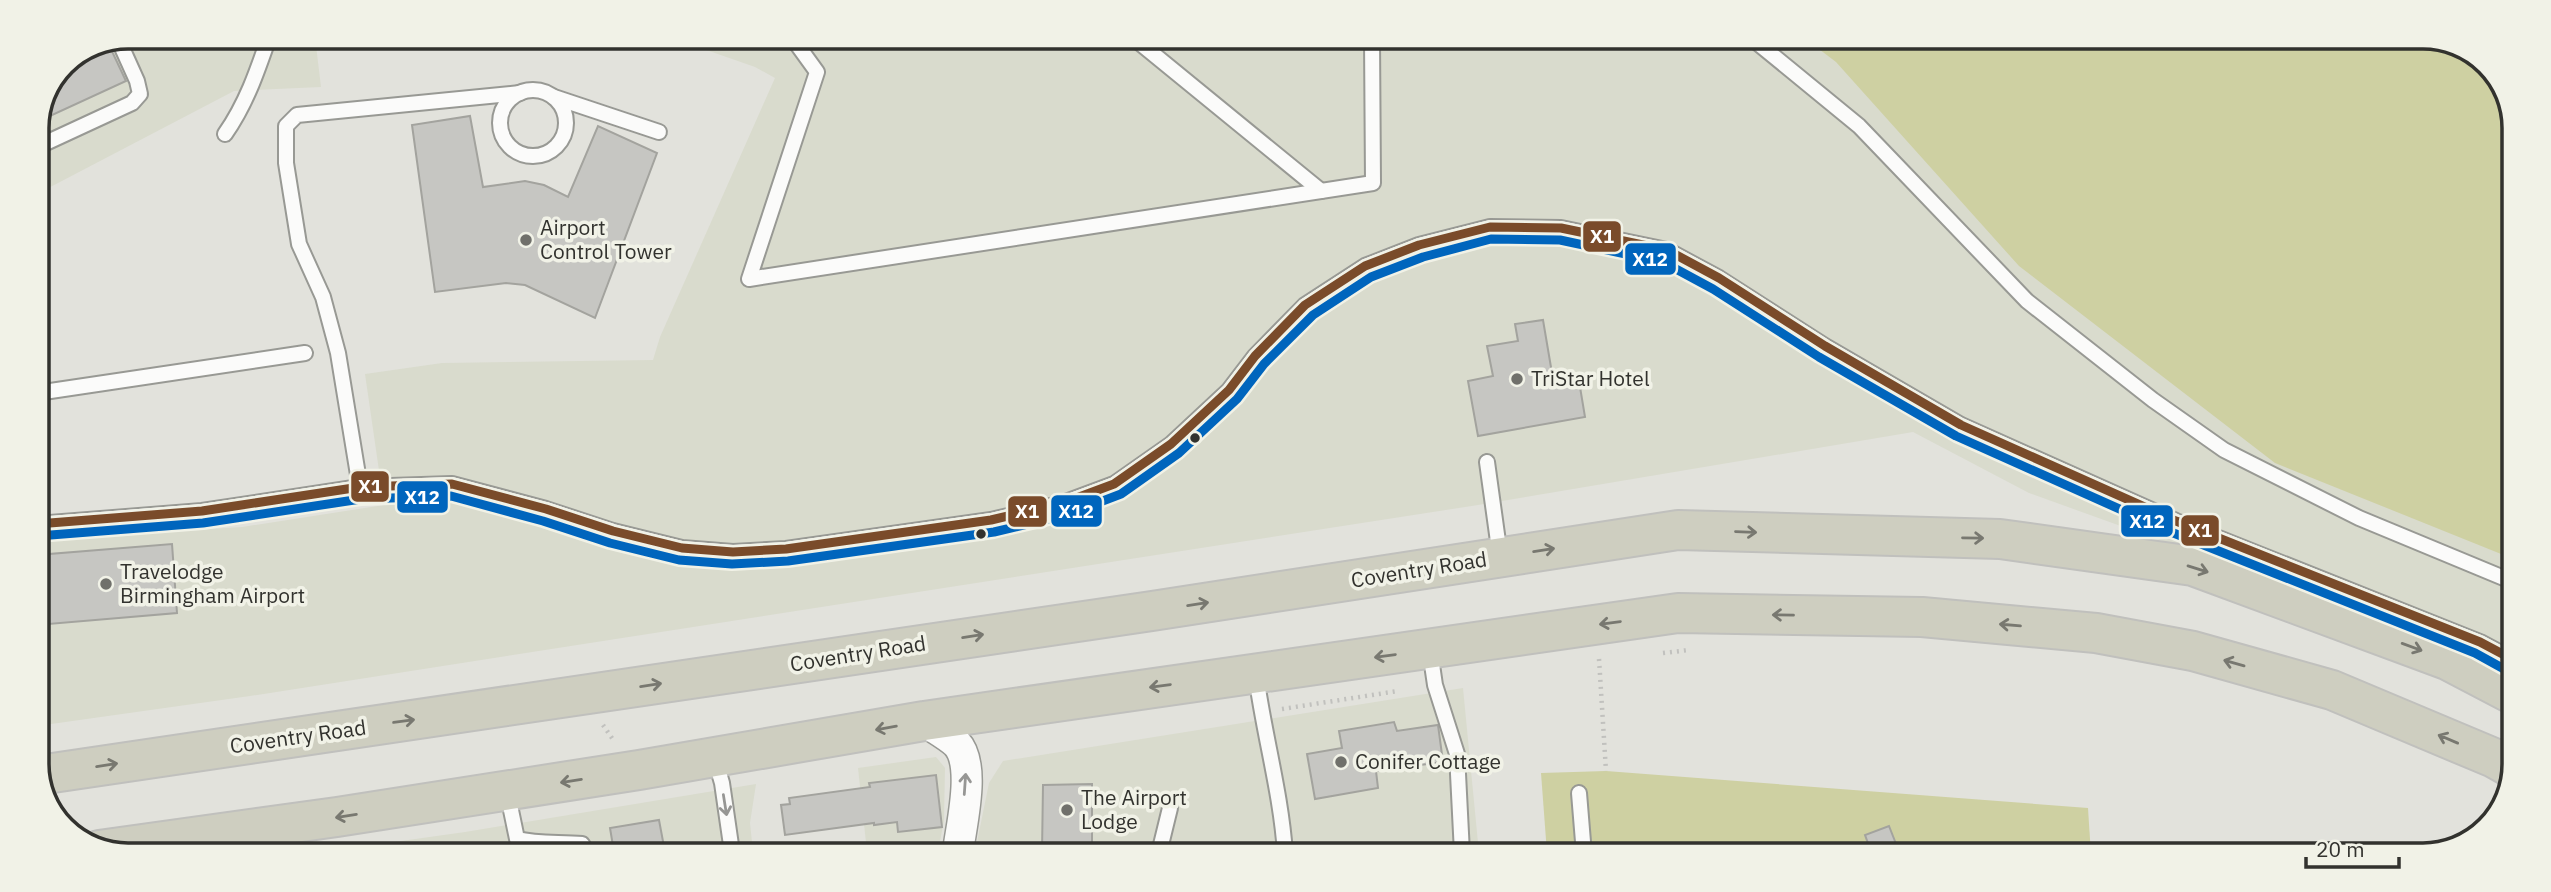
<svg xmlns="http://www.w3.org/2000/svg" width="2551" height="892" font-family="'IBM Plex Sans',sans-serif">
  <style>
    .built { fill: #d9dbcd }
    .green { fill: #ced0a2 }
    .building { fill: #c6c6c2; stroke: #a3a39e; stroke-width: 2 }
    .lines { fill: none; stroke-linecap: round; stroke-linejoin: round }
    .lane-casing { stroke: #989994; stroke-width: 18 }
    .street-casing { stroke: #989994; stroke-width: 33 }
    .highway-casing { stroke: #c0c0bd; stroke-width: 42 }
    .path { stroke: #c1c1be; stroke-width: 4.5; stroke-dasharray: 2 5; stroke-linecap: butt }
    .lane { stroke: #fbfbfa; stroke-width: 14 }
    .street { stroke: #fbfbfa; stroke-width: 30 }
    .highway { stroke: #cecec0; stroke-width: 38 }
    .bus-1-casing { stroke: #f1f2e7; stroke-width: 14 }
    .bus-2-casing { stroke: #f1f2e7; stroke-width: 14 }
    .bus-1 { stroke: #7a4b2a; stroke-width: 9 }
    .bus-2 { stroke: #0065bd; stroke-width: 9 }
    .oneway { stroke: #787870 }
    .oneway2 { stroke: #969694 }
    .poi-dot { fill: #70706b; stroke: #f1f2e7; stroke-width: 2.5 }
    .bus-dot { fill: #32322e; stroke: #f1f2e7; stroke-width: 2.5 }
    .labels { text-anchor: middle; stroke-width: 7; stroke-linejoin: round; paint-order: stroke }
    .poi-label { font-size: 21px; fill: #32322e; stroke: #f1f2e7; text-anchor: start }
    .street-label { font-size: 21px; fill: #32322e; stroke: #f1f2e7 }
    .rim { fill: none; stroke: #32322e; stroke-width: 3.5 }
    .line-badge { stroke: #f1f2e7; stroke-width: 2.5 }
    .badge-label { font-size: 19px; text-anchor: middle; font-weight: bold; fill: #fff }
  </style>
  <rect width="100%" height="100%" fill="#e2e2dc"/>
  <g class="built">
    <polygon points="128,37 315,37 321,87 234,91 37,194 37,123 64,63"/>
    <polygon points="672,38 2452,41 2495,72 2514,122 2510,676 2179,547 2029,493 1913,432 1478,505 250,696 37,726 37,540 242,527 384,505 365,374 442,363 653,360 660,337 775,78 755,67"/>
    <polygon points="1463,688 1479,853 975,852 989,783 1003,761"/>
    <polygon points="936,757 945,768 944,820 938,852 867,852 858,768"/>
    <polygon points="756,784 750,823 753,852 330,851 465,832"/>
  </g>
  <g class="green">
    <polygon points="1807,40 2452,41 2495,72 2514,122 2511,558 2275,463 2019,266 1836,62"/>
    <polygon points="1606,771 2088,808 2091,855 1547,853 1541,773"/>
  </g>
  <g class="building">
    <polygon points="109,45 126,81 37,122 64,63"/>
    <polygon points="470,116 483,187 525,181 544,185 568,197 598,126 657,153 595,318 525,285 506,283 435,292 412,125"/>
    <polygon points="1543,320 1554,385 1579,381 1585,417 1478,436 1468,381 1493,376 1487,346 1518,341 1515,324"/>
    <polygon points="172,544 177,613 37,625 37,555"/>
    <polygon points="1394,722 1397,731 1438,725 1443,762 1376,771 1378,788 1315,799 1307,754 1342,748 1339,731"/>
    <polygon points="936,775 942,827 898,832 897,822 874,825 874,823 785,835 781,805 790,804 789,798 870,787 869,783"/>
    <polygon points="1092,784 1092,853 1042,852 1043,785"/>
    <polygon points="659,820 665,852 614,852 610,828"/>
    <polygon points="1889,826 1900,854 1872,854 1865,835"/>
  </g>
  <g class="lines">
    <g class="lane-casing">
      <g id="lane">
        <polyline points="789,38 796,43 817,72 749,279 1373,183 1372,39"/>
        <polyline points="1135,39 1321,191"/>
        <polyline points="1754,40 1859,126 2027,301 2153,400 2224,450 2359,518 2511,581"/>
        <circle cx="533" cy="123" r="33"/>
        <polyline points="554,97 659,132"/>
        <path d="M225,134C246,104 257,72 269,37"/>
        <polyline points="37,147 132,103 140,94 137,81 119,41"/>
        <polyline points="37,393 305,353"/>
        <polyline points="1487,462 1500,556"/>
        <polyline points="360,487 338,353 323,297 299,244 286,163 286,126 297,115 520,93"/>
        <polyline points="37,524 202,511 360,487 452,484 546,509 613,531 682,548 733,552 786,549 991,520 1063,503 1114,484 1171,444 1229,390 1255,356 1305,305 1365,266 1419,245 1490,227 1561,228 1667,250 1719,278 1825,346 1961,425 2176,521 2480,642 2510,658"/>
        <polyline points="1430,651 1435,685 1457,754 1462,853"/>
        <path d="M1256,675C1264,735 1281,793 1285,853"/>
        <polyline points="715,759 722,783 732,852"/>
        <path d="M507,791L517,839C538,844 560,842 582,844L587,852"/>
        <polyline points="1579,793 1584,854"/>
        <polyline points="274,828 278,851"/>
        <polyline points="1159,853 1170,808"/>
      </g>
    </g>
    <g class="street-casing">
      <path id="street" d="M924,721C934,728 947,735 956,743C977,764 961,825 958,852"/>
    </g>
    <g class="highway-casing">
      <g id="highway">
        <polyline points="39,775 1152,611 1678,530 2000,539 2193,566 2447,660 2510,693"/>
        <polyline points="99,850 337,817 639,770 924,721 1678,613 1922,617 2096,633 2193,651 2332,690 2494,758 2510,767"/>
      </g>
    </g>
    <g class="path">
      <polyline points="1663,653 1689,650"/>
      <polyline points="1599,659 1606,771"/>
      <polyline points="1282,709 1398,691"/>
      <polyline points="603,725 614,741"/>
    </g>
    <use href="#lane" class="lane"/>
    <use href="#street" class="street"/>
    <use href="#highway" class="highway"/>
    <g class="bus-1-casing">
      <polyline id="bus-1" points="37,524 202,511 360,487 452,484 546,509 613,531 682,548 733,552 786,549 991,520 1063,503 1114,484 1171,444 1229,390 1255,356 1305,305 1365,266 1419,245 1490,227 1561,228 1667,250 1719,278 1825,346 1961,425 2176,521 2480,642 2510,658"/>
    </g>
    <g class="bus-2-casing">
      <polyline id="bus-2" points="38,536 203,523 361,499 451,496 543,521 610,543 679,560 732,564 788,561 994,532 1066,515 1121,494 1179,453 1237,399 1264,364 1313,315 1371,277 1423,257 1491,239 1560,240 1663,262 1713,289 1819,357 1956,436 2171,532 2475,653 2504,669"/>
    </g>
    <use href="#bus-1" class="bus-1"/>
    <use href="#bus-2" class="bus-2"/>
  </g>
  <defs><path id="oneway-shaft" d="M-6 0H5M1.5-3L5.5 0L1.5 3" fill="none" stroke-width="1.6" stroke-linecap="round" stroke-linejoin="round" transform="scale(1.75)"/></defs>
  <g class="oneway">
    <use href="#oneway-shaft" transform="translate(1746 532) rotate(2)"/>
    <use href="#oneway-shaft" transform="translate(1973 538) rotate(1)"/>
    <use href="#oneway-shaft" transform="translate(1544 550) rotate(-9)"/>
    <use href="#oneway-shaft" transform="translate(2198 569) rotate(17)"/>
    <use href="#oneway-shaft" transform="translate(1198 604) rotate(-9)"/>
    <use href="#oneway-shaft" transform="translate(1783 615) rotate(-179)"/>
    <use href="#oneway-shaft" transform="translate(1610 623) rotate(172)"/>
    <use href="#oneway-shaft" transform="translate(2010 625) rotate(-175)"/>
    <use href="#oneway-shaft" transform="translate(973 636) rotate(-9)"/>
    <use href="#oneway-shaft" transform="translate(2412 647) rotate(20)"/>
    <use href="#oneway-shaft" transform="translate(1385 656) rotate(172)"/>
    <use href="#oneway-shaft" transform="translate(2234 663) rotate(-164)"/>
    <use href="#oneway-shaft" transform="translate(651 685) rotate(-9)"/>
    <use href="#oneway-shaft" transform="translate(1160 686) rotate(172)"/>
    <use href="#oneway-shaft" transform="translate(404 721) rotate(-8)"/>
    <use href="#oneway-shaft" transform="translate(886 728) rotate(170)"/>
    <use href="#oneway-shaft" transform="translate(2448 739) rotate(-157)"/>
    <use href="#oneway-shaft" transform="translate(107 765) rotate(-9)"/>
    <use href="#oneway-shaft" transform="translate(571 781) rotate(171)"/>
    <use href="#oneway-shaft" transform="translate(346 816) rotate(171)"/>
  </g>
  <g class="oneway2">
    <use href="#oneway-shaft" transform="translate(965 784) rotate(-86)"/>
    <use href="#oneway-shaft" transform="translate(725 805) rotate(81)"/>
  </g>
  <g class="poi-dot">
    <circle cx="526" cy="240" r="7"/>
    <circle cx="1517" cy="379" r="7"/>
    <circle cx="106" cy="584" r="7"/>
    <circle cx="1341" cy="762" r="7"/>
    <circle cx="1067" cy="810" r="7"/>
  </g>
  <g class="bus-dot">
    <circle cx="1195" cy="438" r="6"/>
    <circle cx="981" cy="534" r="6"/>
  </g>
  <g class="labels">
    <g class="poi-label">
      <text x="540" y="235">Airport<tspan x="540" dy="24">Control Tower</tspan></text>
      <text x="1531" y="386">TriStar Hotel</text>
      <text x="120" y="579">Travelodge<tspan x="120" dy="24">Birmingham Airport</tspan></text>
      <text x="1355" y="769">Conifer Cottage</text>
      <text x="1081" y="805">The Airport<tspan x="1081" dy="24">Lodge</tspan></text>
    </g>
    <g class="street-label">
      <text transform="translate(1419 570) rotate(-9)" y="7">Coventry Road</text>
      <text transform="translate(858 654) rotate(-9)" y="7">Coventry Road</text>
      <text transform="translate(298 737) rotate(-8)" y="7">Coventry Road</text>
    </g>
  </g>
  <path d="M0 0H2551V892H0ZM128 49H2423A79 79 0 0 1 2502 128V764A79 79 0 0 1 2423 843H128A79 79 0 0 1 49 764V128A79 79 0 0 1 128 49Z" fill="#f1f2e7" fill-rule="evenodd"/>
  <path class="rim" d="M128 49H2423A79 79 0 0 1 2502 128V764A79 79 0 0 1 2423 843H128A79 79 0 0 1 49 764V128A79 79 0 0 1 128 49Z"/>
  <g class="line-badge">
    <rect x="1582" y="220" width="40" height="33" rx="7" fill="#7a4b2a"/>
    <rect x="1624" y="242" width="53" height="34" rx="7" fill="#0065bd"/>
    <rect x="350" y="470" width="40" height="33" rx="7" fill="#7a4b2a"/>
    <rect x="396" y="480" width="53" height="34" rx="7" fill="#0065bd"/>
    <rect x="1050" y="494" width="53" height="34" rx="7" fill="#0065bd"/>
    <rect x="1007" y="495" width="41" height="33" rx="7" fill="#7a4b2a"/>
    <rect x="2120" y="504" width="54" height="34" rx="7" fill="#0065bd"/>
    <rect x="2180" y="514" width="40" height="33" rx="7" fill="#7a4b2a"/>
  </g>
  <g class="badge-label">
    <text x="1602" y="243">X1</text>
    <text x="1650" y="266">X12</text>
    <text x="370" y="493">X1</text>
    <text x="422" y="504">X12</text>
    <text x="1076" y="518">X12</text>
    <text x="1027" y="518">X1</text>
    <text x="2147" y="528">X12</text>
    <text x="2200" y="537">X1</text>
  </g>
  <path d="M2306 857v10h93v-10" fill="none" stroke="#32322e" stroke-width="3.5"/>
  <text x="2316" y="857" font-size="21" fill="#32322e" stroke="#f1f2e7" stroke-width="5" paint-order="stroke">20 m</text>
</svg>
